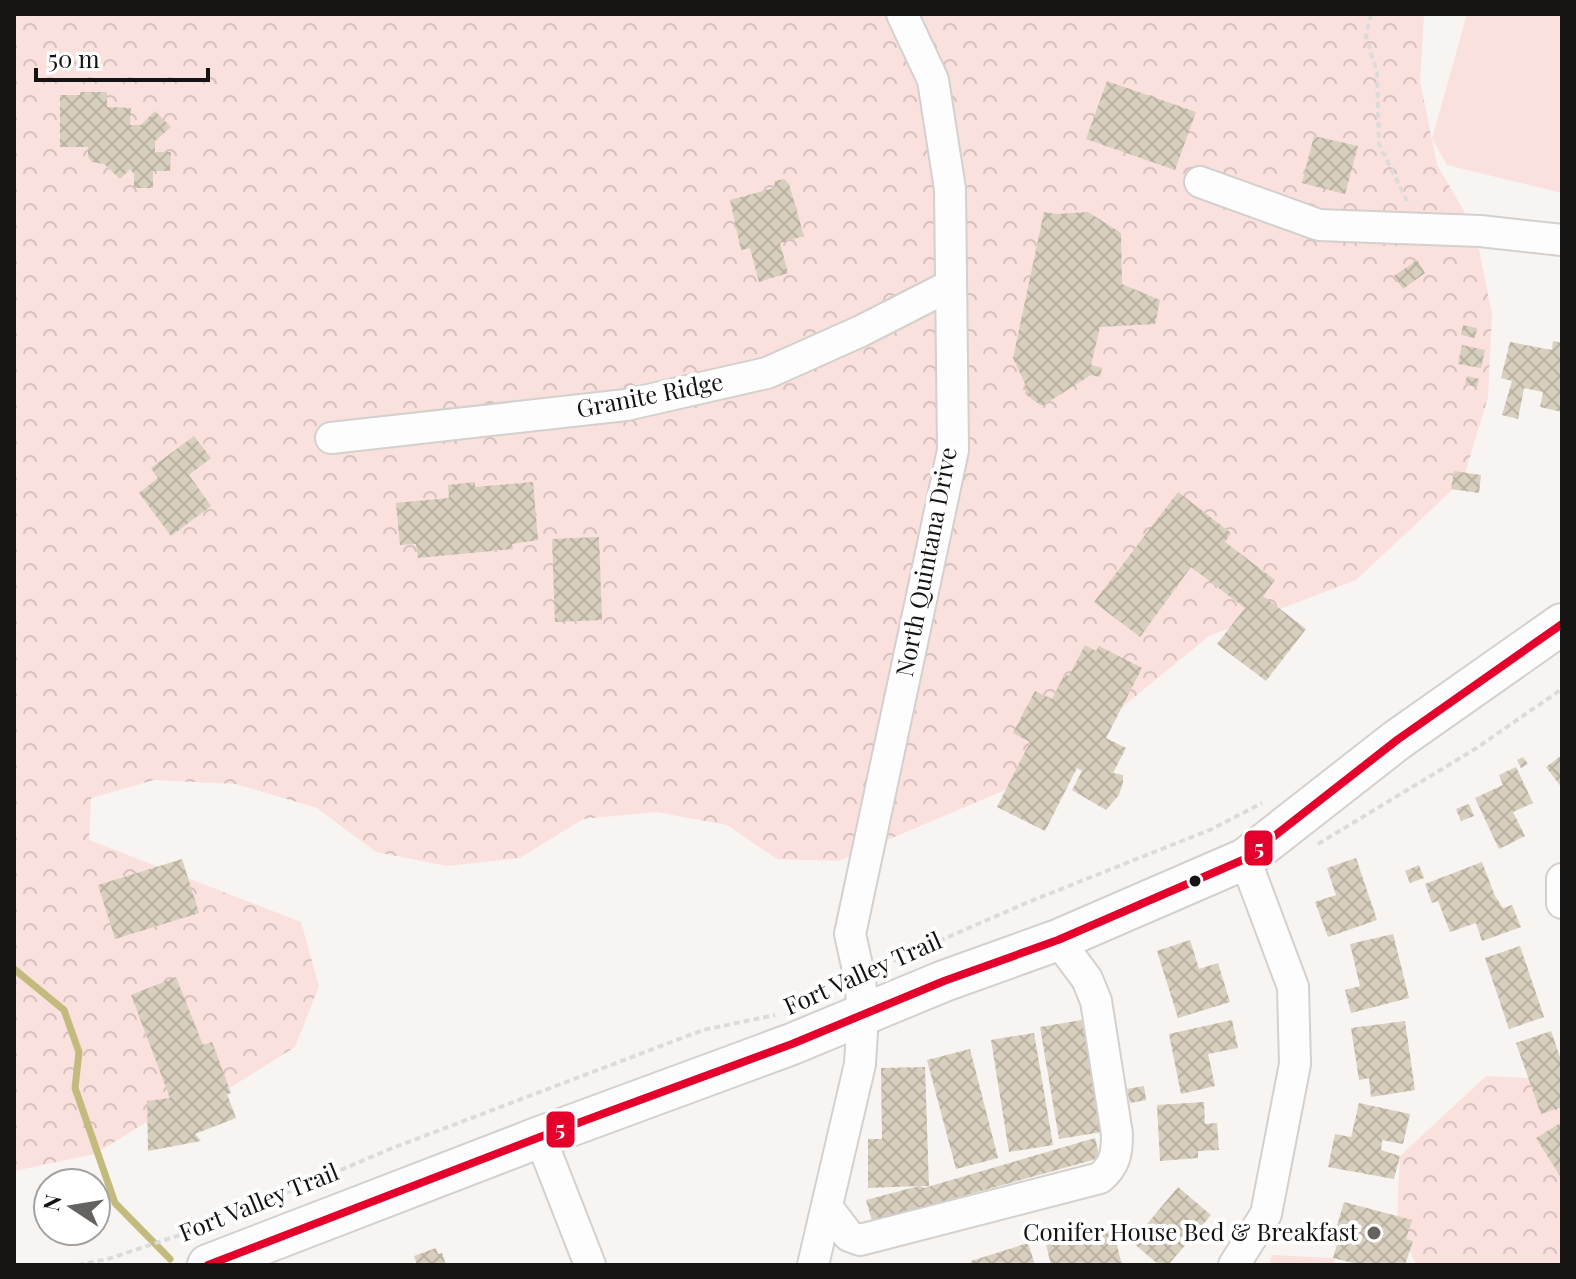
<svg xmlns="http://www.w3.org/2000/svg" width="1576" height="1279" font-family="'Playfair Display',serif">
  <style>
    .forest { fill: url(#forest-crowns) }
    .garden { fill: #fae1dd }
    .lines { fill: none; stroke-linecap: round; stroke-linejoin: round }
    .stream { stroke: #c3bb7e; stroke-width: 7 }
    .building { fill: url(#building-cross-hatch) }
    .minor-casing { stroke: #d3d0ce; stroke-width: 34 }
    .major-casing { stroke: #d3d0ce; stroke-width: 44 }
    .path { stroke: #dddbda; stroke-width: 4; stroke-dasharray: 6 4; stroke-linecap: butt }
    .minor { stroke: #fefdfd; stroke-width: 30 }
    .major { stroke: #fefdfd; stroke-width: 40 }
    .bus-1-casing { stroke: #fff; stroke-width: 14 }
    .bus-1 { stroke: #e4002b; stroke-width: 8 }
    .bus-dot { fill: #161412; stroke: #fff; stroke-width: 3 }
    .poi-dot { fill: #656260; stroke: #fff; stroke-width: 3 }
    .labels { text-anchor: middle; stroke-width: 8; stroke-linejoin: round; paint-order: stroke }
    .street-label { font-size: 24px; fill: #161412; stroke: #fff }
    .poi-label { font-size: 24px; fill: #161412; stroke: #fff; text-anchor: end }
    .line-badge { stroke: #fff; stroke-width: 3 }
    .badge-label { font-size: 22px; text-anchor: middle; font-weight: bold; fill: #fff }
  </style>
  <defs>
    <pattern id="forest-crowns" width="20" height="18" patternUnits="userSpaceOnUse" patternTransform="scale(2)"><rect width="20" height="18" fill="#fae1dd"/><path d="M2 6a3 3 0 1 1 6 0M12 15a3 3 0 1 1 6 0" fill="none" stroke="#d6c0bd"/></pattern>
    <pattern id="building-cross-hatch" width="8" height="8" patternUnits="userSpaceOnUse" patternTransform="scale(2)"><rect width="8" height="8" fill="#d8cfbe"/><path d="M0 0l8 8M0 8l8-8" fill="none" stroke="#b9b1a2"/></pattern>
  </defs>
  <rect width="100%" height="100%" fill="#f7f4f1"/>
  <g class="forest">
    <polygon points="14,14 1424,14 1420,81 1437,165 1475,230 1492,314 1488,397 1463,480 1356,580 1209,636 1038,776 838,861 777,859 727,825 656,812 583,819 520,858 447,866 376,852 317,808 236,784 154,780 91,798 89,840 301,922 319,986 295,1047 231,1087 158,1115 95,1154 14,1171"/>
    <polygon points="1486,1076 1548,1079 1562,1091 1562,1265 1416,1265 1397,1219 1400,1156"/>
    <polygon points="1272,1255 1334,1258 1335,1265 1269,1265"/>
  </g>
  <polygon class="garden" points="1467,14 1562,14 1562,193 1447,165 1432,139"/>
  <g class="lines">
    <polyline class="stream" points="14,969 64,1010 79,1052 75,1088 115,1203 170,1259"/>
  </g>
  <g class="building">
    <polygon points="1107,81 1196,112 1175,170 1086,139"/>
    <polygon points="80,92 107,92 107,107 131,108 130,125 141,125 155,111 171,127 155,141 155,152 171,152 170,171 153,171 153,188 134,188 134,174 130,169 120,179 104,164 92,162 88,157 88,147 60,147 60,95 80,95"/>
    <polygon points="1314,136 1358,146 1345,194 1302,183"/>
    <polygon points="784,179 789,184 804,236 780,243 788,273 759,282 750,248 741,250 730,200 774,188 775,181"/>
    <polygon points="1044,212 1057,214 1088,212 1121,233 1122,284 1160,300 1155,324 1100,327 1091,365 1102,368 1100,377 1091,375 1042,406 1025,394 1026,386 1013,358"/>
    <polygon points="1417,260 1425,273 1403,289 1394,276"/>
    <polygon points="1463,325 1477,328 1475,338 1461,335"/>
    <polygon points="1553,341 1562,343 1562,412 1540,407 1543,392 1524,388 1518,419 1502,415 1512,381 1501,378 1510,342 1552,350"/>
    <polygon points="1462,345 1485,350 1481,368 1458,364"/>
    <polygon points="1467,376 1479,379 1477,387 1465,384"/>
    <polygon points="194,436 211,458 189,475 211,506 171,536 139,493 158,478 151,468"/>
    <polygon points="1454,471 1481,475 1479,493 1451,489"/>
    <polygon points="475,482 475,487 533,482 538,540 512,544 513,549 418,558 416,544 400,545 396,503 449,498 448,485"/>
    <polygon points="1178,492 1231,533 1225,542 1275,580 1263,596 1306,629 1266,681 1217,644 1245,608 1191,567 1140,637 1094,602"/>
    <polygon points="599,537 602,620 555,622 552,539"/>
    <polygon points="1085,645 1096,651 1099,646 1142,668 1106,738 1126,748 1113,773 1123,775 1123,782 1119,795 1106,810 1072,790 1082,771 1077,768 1045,831 997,807 1030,742 1013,733 1035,691 1052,699 1065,674 1069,676"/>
    <polygon points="1562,755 1562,788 1546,767"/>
    <polygon points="1523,757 1528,764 1521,768 1517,760"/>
    <polygon points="1516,767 1533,803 1513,812 1525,836 1499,849 1475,798 1503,785 1499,775"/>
    <polygon points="1469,804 1474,816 1461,821 1456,809"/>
    <polygon points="1356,858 1377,920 1328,937 1315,902 1336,895 1327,868"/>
    <polygon points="182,859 199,913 115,939 98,885"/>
    <polygon points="1482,862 1495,896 1503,908 1512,905 1521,927 1482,941 1476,923 1450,932 1438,901 1432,903 1425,884"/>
    <polygon points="1419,865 1424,878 1410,883 1405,871"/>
    <polygon points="1393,934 1409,998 1351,1013 1345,990 1360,986 1350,944"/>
    <polygon points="1190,940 1199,969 1218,963 1230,1002 1178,1018 1157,951"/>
    <polygon points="1520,946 1544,1017 1509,1029 1485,958"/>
    <polygon points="176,977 203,1045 212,1042 231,1093 227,1094 236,1118 195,1134 201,1141 148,1151 147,1101 170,1098 131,995"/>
    <polygon points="1082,1020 1102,1132 1059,1139 1040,1027"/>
    <polygon points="1232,1020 1238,1048 1208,1054 1215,1086 1181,1094 1169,1034"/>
    <polygon points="1405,1021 1415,1090 1371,1097 1369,1078 1359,1080 1351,1028"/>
    <polygon points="1551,1031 1562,1063 1562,1107 1541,1114 1516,1043"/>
    <polygon points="1034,1033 1053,1145 1009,1152 991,1040"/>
    <polygon points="970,1049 998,1158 956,1169 927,1060"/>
    <polygon points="925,1067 929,1186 920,1186 924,1188 1095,1138 1100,1158 872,1221 866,1200 919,1186 868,1188 868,1139 882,1139 881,1068"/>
    <polygon points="1144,1086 1146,1100 1130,1103 1127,1089"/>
    <polygon points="1204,1102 1205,1124 1217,1123 1219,1150 1198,1151 1198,1158 1160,1161 1157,1105"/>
    <polygon points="1359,1103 1410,1114 1403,1144 1382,1140 1381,1150 1400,1156 1394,1179 1328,1167 1335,1134 1351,1137"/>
    <polygon points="1562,1122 1562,1179 1536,1138"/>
    <polygon points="1178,1187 1211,1215 1168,1265 1159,1265 1132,1242"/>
    <polygon points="1344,1202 1412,1220 1406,1239 1413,1241 1405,1265 1361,1265 1333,1258 1342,1228 1337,1226"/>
    <polygon points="1113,1230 1122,1265 1051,1265 1045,1240 1079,1231 1081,1238"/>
    <polygon points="1028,1243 1035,1265 972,1265 971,1261"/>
    <polygon points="436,1248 438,1254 442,1253 446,1265 417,1265 414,1256"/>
  </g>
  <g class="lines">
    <g class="minor-casing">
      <g id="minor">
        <polyline points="1200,182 1319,225 1480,231 1562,240"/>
        <polyline points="331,438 626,405 767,373 861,331 951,285"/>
        <polyline points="1562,879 1562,903"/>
        <polyline points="540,1137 590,1265"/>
        <path d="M827,1207L849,1236L860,1240L1100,1178C1115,1165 1117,1154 1117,1134L1096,1001L1087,979L1058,940"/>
        <polyline points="813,1265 860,1064 863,1015 860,979 850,934 953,450 950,189 933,80 902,14"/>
        <polyline points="1234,1265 1266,1214 1295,1064 1293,987 1245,859"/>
      </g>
    </g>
    <g class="major-casing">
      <polyline id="major" points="208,1265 540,1137 792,1044 944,981 1058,940 1245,859 1397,740 1562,624"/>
    </g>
    <g class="path">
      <polyline points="1371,14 1366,36 1377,73 1379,144 1408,203"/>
      <polyline points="1318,844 1475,749 1562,689"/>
      <polyline points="884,965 1026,903 1212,829 1262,803"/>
      <polyline points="78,1265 108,1259 180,1235 211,1219 298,1188 390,1149 703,1030 775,1015"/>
    </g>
    <use href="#minor" class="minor"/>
    <use href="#major" class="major"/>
    <g class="bus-1-casing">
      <polyline id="bus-1" points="208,1265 540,1137 792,1044 944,981 1058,940 1245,859 1397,740 1562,624"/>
    </g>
    <use href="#bus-1" class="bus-1"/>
  </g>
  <circle class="bus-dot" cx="1195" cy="881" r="7"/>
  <circle class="poi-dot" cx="1374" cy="1233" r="8"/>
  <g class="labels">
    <g class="street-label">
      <text transform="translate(650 396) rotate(-11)" y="8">Granite Ridge</text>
      <text transform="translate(927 562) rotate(-79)" y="8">North Quintana Drive</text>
      <text transform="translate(863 974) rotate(-24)" y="8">Fort Valley Trail</text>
      <text transform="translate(259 1203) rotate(-22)" y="8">Fort Valley Trail</text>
    </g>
    <g class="poi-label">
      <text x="1358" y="1241">Conifer House Bed &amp; Breakfast</text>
    </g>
  </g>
  <g class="line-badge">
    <rect x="1243" y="829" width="31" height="38" rx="8" fill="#e4002b"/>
    <rect x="545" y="1110" width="31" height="39" rx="8" fill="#e4002b"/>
  </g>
  <g class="badge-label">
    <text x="1259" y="856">5</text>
    <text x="560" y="1137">5</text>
  </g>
  <rect width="1576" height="1279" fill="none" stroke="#161412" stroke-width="32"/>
  <g transform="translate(72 1207) rotate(282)"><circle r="38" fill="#ffffff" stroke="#a2a1a0" stroke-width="2"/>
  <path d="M0-6L14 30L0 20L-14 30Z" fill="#656260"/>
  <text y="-12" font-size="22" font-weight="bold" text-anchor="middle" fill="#161412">N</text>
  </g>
  <path d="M36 68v12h172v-12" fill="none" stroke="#161412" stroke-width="4"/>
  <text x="48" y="68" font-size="24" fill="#161412" stroke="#ffffff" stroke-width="6" paint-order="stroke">50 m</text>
</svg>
